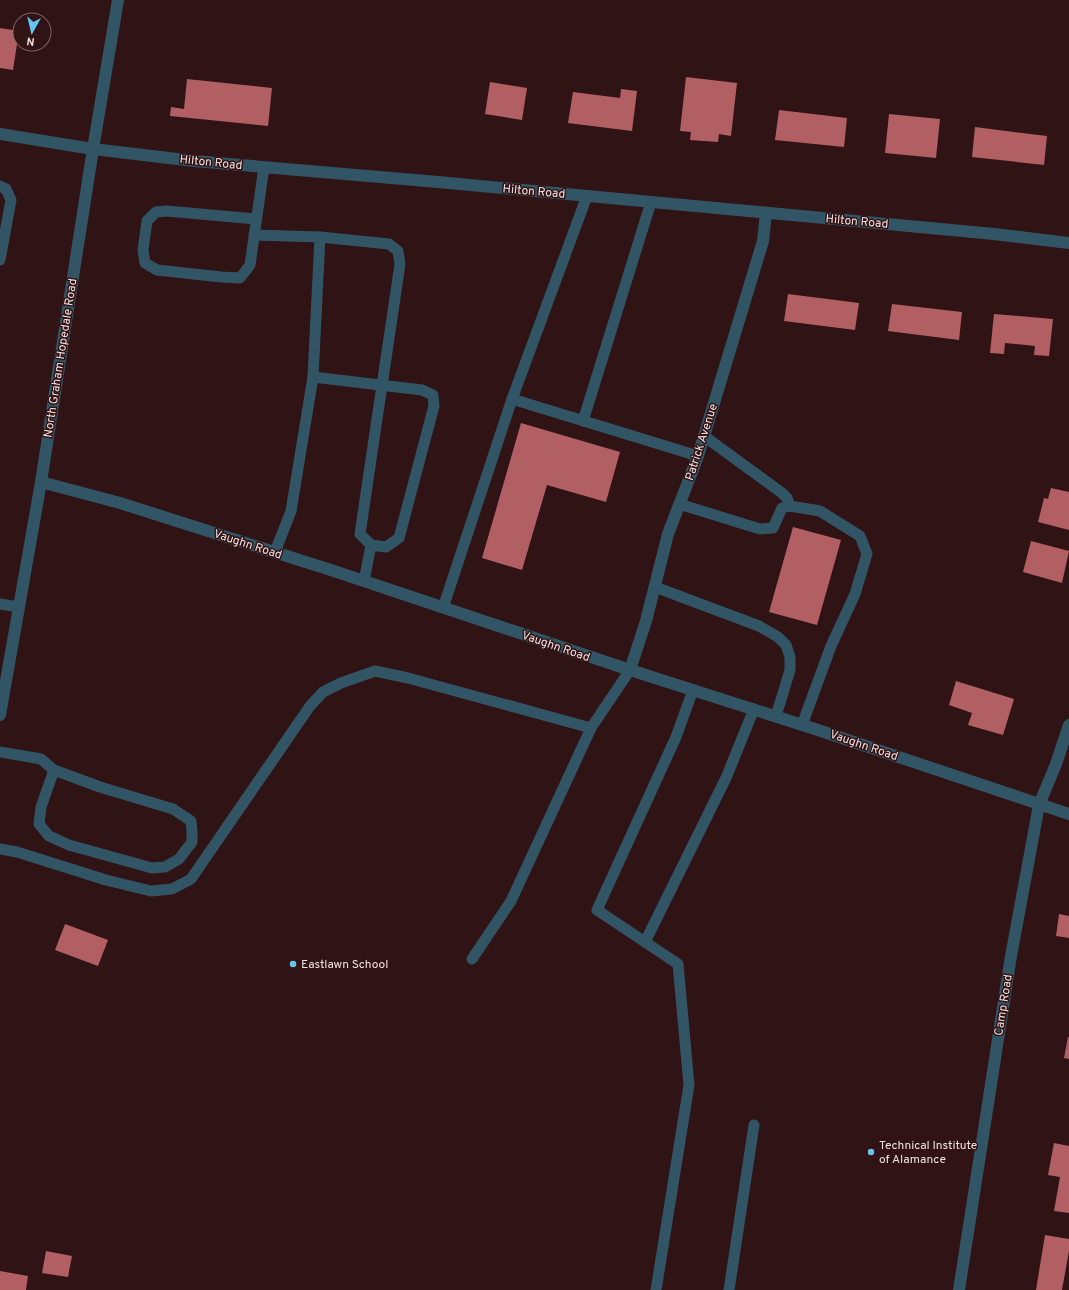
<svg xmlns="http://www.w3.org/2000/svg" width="1069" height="1290" font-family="Overpass,sans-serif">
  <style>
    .building { fill: #b25f63 }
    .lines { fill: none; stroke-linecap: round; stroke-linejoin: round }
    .service { stroke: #325565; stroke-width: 11 }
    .minor { stroke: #325565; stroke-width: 12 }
    .tertiary { stroke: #325565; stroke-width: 12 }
    .poi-dot { fill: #67c4f0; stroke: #2f1315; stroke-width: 1.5 }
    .labels { text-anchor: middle; stroke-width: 3; stroke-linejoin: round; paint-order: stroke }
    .street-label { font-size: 12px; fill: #f5e0e0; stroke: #2f1315 }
    .poi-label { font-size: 12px; fill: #f5e0e0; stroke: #2f1315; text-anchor: start }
  </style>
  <rect width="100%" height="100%" fill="#2f1315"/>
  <g class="building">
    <polygon points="0,28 19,31 13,70 0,68"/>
    <polygon points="686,77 737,83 731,136 719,134 718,142 690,140 691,132 680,131"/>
    <polygon points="187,79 272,88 268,126 170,116 171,107 184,109"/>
    <polygon points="490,82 527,88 522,120 485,114"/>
    <polygon points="621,89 637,91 632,131 568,123 573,92 620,98"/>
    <polygon points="779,110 847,118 844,147 775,140"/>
    <polygon points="889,114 940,119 936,158 885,153"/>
    <polygon points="975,127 1047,136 1044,165 972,157"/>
    <polygon points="788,294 859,303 855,330 784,321"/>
    <polygon points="892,304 962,312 959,340 888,331"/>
    <polygon points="994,314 1053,319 1049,356 1034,355 1035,346 1005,343 1004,354 990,353"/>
    <polygon points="521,423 620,452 606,502 547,485 522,570 482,558"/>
    <polygon points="1051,488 1069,492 1069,530 1038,522 1044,498 1048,499"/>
    <polygon points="793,527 841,540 817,625 769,612"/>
    <polygon points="1031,541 1069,551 1062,583 1023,572"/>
    <polygon points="956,681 1014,699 1003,735 968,725 972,713 949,705"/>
    <polygon points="1059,914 1069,916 1069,938 1056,936"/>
    <polygon points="65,924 108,940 98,966 55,950"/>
    <polygon points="1068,1037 1069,1037 1069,1059 1064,1058"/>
    <polygon points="1054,1143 1069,1146 1069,1213 1054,1211 1060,1177 1048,1175"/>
    <polygon points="1045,1235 1069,1239 1069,1251 1062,1290 1036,1290"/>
    <polygon points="46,1251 72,1256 68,1277 42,1273"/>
    <polygon points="0,1271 28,1276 26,1290 0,1290"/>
  </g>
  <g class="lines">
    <g class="service">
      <polyline points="0,186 6,189 11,200 0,260"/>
      <polyline points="256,219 167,211 156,212 147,221 143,250 145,263 157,270 221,277 240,278 250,265 264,167"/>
      <polyline points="254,235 320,237 313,377 291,511 275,552"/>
      <polyline points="320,237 389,244 398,251 400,264 360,534 371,545 364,581"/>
      <polyline points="313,377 422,390 433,395 434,406 399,538 386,547 371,545"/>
      <polyline points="512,399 698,456"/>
      <polyline points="583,421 651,202"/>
      <polyline points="704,436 782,493 787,498 790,506"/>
      <polyline points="679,504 760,529 773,528 782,508 790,506 820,511 860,536 867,554 855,594 831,646 802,725"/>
      <polyline points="655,587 759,626 778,637 786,645 790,657 790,670 776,716"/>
      <polyline points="0,604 19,607"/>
      <polyline points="443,608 512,399 587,196"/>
      <polyline points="0,752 41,759 54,770 100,787 173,809 191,821 192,832 192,842 179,859 165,867 152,868 69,845 49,836 39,824 41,807 54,770"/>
      <polyline points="0,849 17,852 106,880 151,891 172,889 191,879 310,706 323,692 341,683 375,671 408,678 591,728"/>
      <polyline points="645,942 726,778 754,709"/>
      <polyline points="472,959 511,901 591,728 630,670"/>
      <polyline points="656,1290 689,1085 678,964 597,910 676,737 693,690"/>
      <polyline points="729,1290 754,1125"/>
    </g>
    <g class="minor">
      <polyline points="0,134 93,149 194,161 438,182 994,234 1069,243"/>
      <polyline points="630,670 646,621 668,534 698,456 763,241 766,213"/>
      <polyline points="959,1290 1011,956 1039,805 1056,764 1069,725"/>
    </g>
    <g class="tertiary">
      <polyline points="41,482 120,503 334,571 630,670 818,730 1069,814"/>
      <polyline points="0,715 41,482 93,149 118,0"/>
    </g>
  </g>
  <g class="poi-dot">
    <circle cx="293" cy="964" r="4"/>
    <circle cx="871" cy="1152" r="4"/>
  </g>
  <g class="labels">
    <g class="street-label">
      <text transform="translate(211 162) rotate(6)" y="4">Hilton Road</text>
      <text transform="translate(534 191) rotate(5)" y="4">Hilton Road</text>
      <text transform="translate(857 221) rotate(5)" y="4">Hilton Road</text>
      <text transform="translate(60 358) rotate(-81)" y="4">North Graham Hopedale Road</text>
      <text transform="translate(701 442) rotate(-72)" y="4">Patrick Avenue</text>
      <text transform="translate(248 544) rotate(18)" y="4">Vaughn Road</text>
      <text transform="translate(556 646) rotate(19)" y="4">Vaughn Road</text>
      <text transform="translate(864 745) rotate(19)" y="4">Vaughn Road</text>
      <text transform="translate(1003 1005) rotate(-81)" y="4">Camp Road</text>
    </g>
    <g class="poi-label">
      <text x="301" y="968">Eastlawn School</text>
      <text x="879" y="1149">Technical Institute<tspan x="879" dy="14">of Alamance</tspan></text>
    </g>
  </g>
  <g transform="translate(32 32) rotate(188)"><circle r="19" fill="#2f1315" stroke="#7e6566"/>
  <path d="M0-3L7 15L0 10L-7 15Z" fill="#67c4f0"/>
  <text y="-6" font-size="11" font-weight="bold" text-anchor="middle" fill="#f5e0e0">N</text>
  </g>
</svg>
